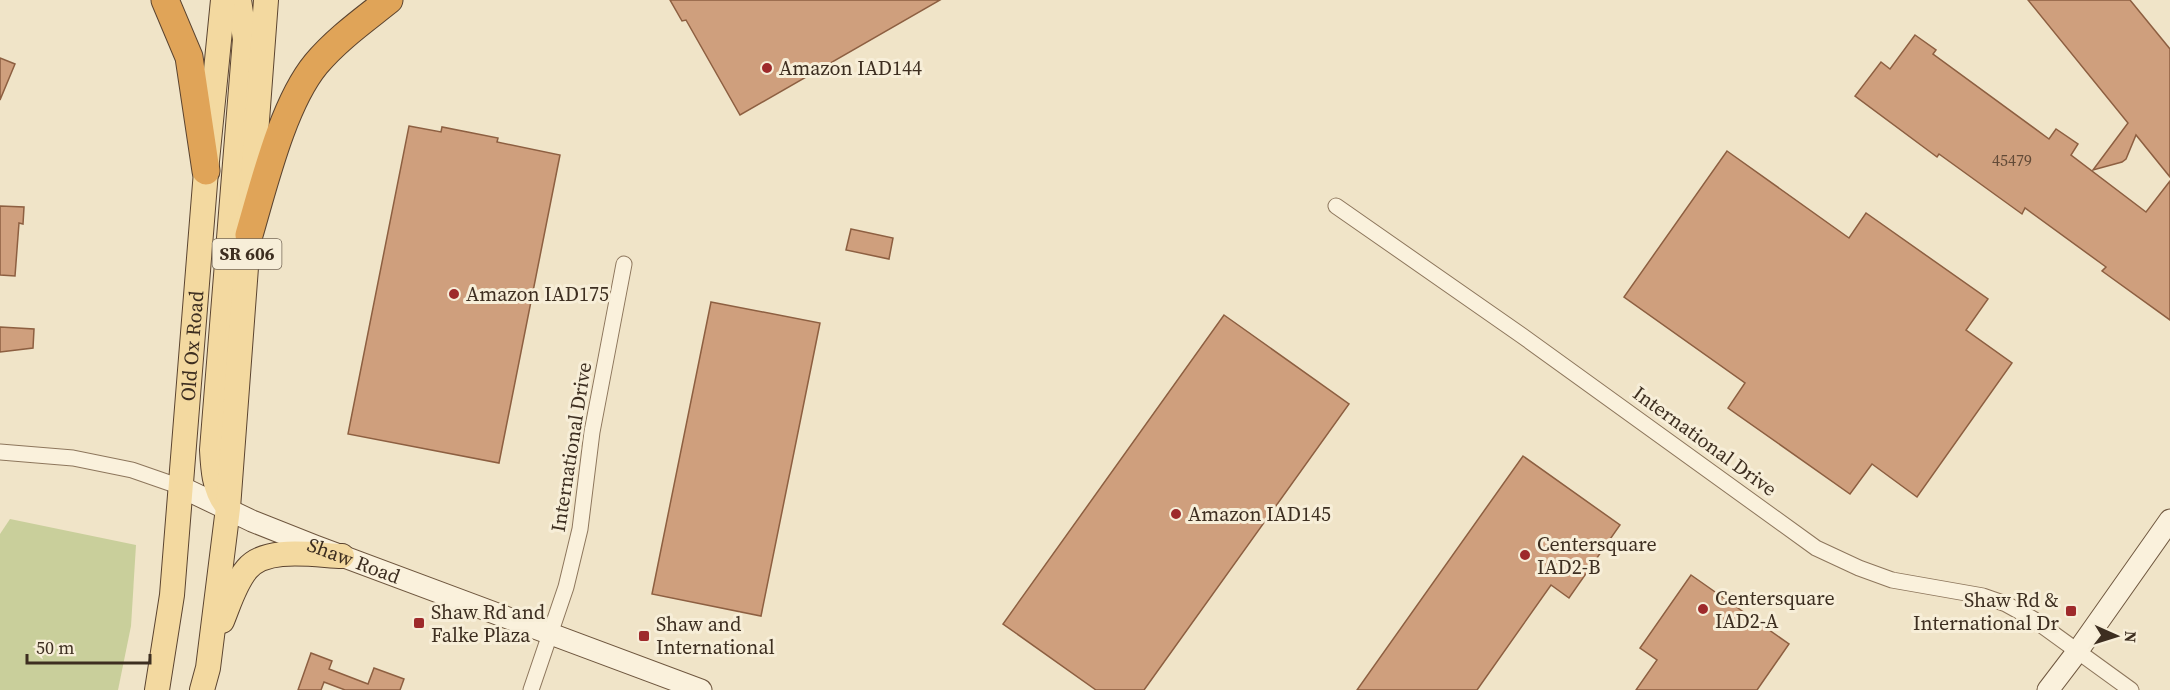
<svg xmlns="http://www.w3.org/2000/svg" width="2170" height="690" font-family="'Source Serif 4',serif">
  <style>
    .green { fill: #c9cf9b }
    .building { fill: #cf9f7d; stroke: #8d5f41; stroke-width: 1.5 }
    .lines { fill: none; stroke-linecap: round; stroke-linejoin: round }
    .street-casing { stroke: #8d765c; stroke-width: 17 }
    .secondary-casing { stroke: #6f573f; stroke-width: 23 }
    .primary-casing { stroke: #5b4430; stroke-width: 26 }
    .highway-casing { stroke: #5b4430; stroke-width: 29 }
    .street { stroke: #faf1dc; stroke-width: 15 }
    .secondary { stroke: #faf1dc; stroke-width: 21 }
    .primary { stroke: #f3d9a0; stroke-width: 24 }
    .highway { stroke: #e0a458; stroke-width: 27 }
    .poi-dot { fill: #9e2a2b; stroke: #f7eed8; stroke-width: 2 }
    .labels { text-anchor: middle; stroke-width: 6; stroke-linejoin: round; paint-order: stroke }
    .number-label { font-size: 16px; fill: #624a37 }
    .shield { fill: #f7eed8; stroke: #756857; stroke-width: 1.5 }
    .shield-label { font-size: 18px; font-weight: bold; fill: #3d2e20 }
    .poi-label { font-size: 20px; fill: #3d2e20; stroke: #f7eed8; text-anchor: start }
    .street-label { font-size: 20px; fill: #3d2e20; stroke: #f7eed8 }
  </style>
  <rect width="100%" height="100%" fill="#f0e4c8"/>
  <polygon class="green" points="10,519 136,545 131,626 118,690 0,690 0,534"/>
  <g class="building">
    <polygon points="670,0 940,0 740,115 686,20 682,21"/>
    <polygon points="2028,0 2130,0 2170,49 2170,177 2136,135 2126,159 2122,162 2093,170 2128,123"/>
    <polygon points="1915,35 1936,50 1933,54 2049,139 2056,129 2078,144 2071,155 2146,212 2170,181 2170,320 2102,271 2106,267 2025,208 2022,214 1939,154 1937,157 1855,96 1881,62 1890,69"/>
    <polygon points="0,58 15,64 0,100"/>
    <polygon points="409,126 441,132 442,127 498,138 497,142 560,155 499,463 348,434"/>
    <polygon points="1727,151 1849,238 1866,213 1988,299 1966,330 2012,363 1917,497 1872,464 1850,494 1728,408 1745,383 1624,297"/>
    <polygon points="0,206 24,207 23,224 19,223 15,276 0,275"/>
    <polygon points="851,229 893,238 889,259 846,250"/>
    <polygon points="711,302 820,323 761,616 652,594"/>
    <polygon points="1224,315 1349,404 1144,690 1096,690 1003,624"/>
    <polygon points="0,327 34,329 33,348 0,352"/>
    <polygon points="1523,456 1620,525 1569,598 1551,585 1477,690 1357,690"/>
    <polygon points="1691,575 1789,644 1757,690 1636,690 1657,660 1640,648"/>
    <polygon points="311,653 332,661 329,669 368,684 374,668 404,679 400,690 345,690 324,682 321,690 298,690"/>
  </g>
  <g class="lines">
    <g class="street-casing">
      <g id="street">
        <polyline points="1336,206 1521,335 1816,548 1859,568 1892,580 1983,596 2006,604 2033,619 2131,690"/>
        <polyline points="0,452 73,458 132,470 181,487"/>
        <polyline points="531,690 566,587 580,529 592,432 624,264"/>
      </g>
    </g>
    <g class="secondary-casing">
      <g id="secondary">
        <path id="s1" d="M181,487L252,521L315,546L701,690"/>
        <polyline points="2048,690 2077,652 2170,520"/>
      </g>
    </g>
    <g class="primary-casing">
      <g id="primary">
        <path d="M225,503C214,488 213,468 212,450L245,39L239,0"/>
        <path d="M222,621C229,604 235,583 247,569C266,546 314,555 342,556"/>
        <path id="s2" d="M157,690L172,595L206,171L223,0"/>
        <polyline points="202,690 208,668 228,508 266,0"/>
      </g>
    </g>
    <g class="highway-casing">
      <g id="highway">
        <polyline points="165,0 189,57 206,171"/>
        <path d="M249,235C264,184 283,104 316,64C337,39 364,20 389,0"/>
      </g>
    </g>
    <use href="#street" class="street"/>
    <use href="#secondary" class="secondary"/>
    <use href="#primary" class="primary"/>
    <use href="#highway" class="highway"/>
  </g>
  <g class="poi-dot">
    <circle cx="767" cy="68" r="6"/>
    <circle cx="454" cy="294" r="6"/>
    <circle cx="1176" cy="514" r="6"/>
    <circle cx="1525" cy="555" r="6"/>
    <circle cx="1703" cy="609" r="6"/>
    <rect x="2065" y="605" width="12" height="12" rx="3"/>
    <rect x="413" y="617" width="12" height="12" rx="3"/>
    <rect x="638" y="630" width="12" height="12" rx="3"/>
  </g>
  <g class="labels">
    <g class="number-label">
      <text x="2012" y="166">45479</text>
    </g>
    <rect class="shield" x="212.5" y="239" width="69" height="30" rx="4.5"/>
    <g class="shield-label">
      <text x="247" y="260">SR 606</text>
    </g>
    <g class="poi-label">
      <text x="779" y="75">Amazon IAD144</text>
      <text x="466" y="301">Amazon IAD175</text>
      <text x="1188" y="521">Amazon IAD145</text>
      <text x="1537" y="551">Centersquare<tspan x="1537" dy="23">IAD2-B</tspan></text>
      <text x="1715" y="605">Centersquare<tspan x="1715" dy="23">IAD2-A</tspan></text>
      <text x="2059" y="607" text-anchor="end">Shaw Rd &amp;<tspan x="2059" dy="23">International Dr</tspan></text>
      <text x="431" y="619">Shaw Rd and<tspan x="431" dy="23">Falke Plaza</tspan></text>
      <text x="656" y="631">Shaw and<tspan x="656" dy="23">International</tspan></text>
    </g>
    <g class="street-label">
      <text dy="7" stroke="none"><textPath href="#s2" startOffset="346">Old Ox Road</textPath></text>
      <text transform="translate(1705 441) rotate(36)" y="7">International Drive</text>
      <text transform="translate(571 447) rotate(-81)" y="7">International Drive</text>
      <text dy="7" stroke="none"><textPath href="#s1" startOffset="188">Shaw Road</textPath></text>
    </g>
  </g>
  <g transform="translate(2116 636) rotate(93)" stroke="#f7eed8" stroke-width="4.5" paint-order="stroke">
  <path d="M0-4.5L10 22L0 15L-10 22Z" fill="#3d2e20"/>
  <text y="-9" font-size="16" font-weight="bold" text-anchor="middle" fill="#3d2e20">N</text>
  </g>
  <path d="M27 654v9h123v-9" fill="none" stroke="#3d2e20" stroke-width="3"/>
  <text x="36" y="654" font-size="18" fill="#3d2e20" stroke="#f7eed8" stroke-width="4.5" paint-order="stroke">50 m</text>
</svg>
